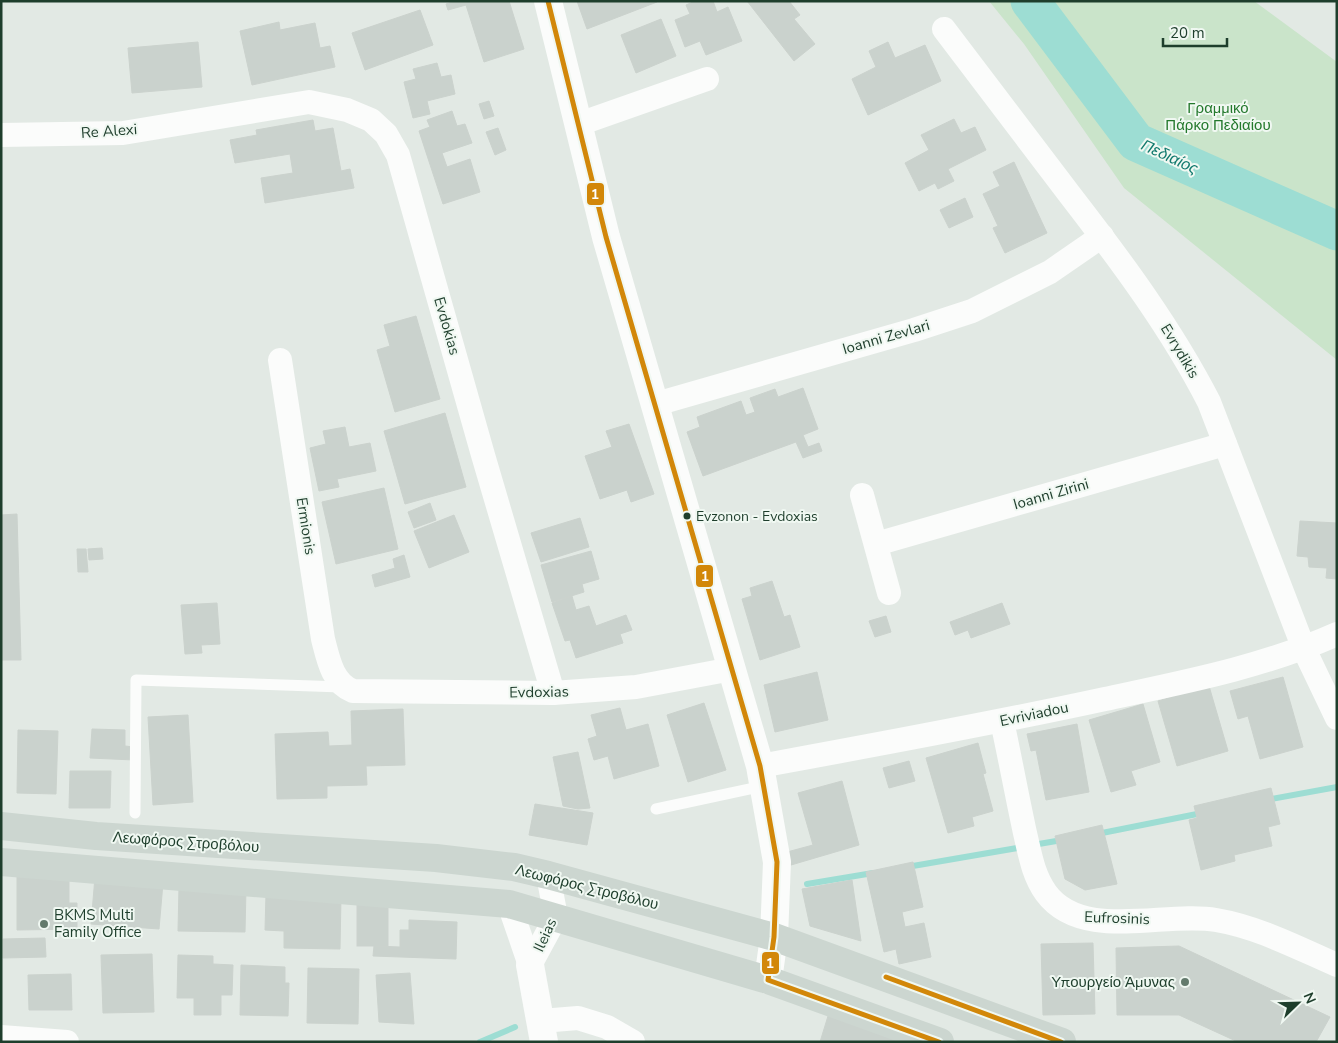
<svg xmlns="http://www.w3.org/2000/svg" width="1338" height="1043" font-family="'Nunito Sans',sans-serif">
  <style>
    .green { fill: #cae4ca }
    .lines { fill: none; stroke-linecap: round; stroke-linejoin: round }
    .stream { stroke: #9dddd3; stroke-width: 6 }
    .river { stroke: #9dddd3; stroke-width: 39 }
    .building { fill: #cad2cd; stroke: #cbd2cd }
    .lane { stroke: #fbfcfb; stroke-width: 11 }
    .street { stroke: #fbfcfb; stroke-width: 24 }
    .secondary { stroke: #fbfcfb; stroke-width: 28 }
    .primary { stroke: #ccd6d0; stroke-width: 28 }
    .bus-1-casing { stroke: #f0f8f2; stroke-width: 9 }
    .bus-1 { stroke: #d28709; stroke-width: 5 }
    .bus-dot { fill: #1e3e2c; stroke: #f0f8f2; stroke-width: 2 }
    .poi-dot { fill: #637a6c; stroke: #f0f8f2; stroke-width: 2 }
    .labels { text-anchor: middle; stroke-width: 4; stroke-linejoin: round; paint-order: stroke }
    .bus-label { font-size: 14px; fill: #1e3e2c; stroke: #f0f8f2; text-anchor: start }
    .park-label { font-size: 15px; fill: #24792d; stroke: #f0f8f2 }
    .street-label { font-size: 15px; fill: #1e3e2c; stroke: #f0f8f2 }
    .poi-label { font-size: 15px; fill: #1e3e2c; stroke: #f0f8f2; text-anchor: start }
    .water-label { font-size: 16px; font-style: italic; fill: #127a6e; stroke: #f0f8f2 }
    .line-badge { stroke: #f0f8f2; stroke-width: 2 }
    .badge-label { font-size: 14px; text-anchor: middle; font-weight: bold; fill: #fff }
  </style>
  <rect width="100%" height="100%" fill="#e2e9e4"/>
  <polygon class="green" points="989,1 1254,1 1337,62 1337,360 1124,188 1024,44"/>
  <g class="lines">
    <g class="stream">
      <polyline points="1266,800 1337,787"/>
      <polyline points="1097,834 1202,813"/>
      <polyline points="1033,845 1062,840"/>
      <polyline points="907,867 1023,847"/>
      <polyline points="807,884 873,873"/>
      <polyline points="480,1042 515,1027"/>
    </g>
    <polyline class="river" points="1030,1 1136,142 1337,231"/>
  </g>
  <g class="building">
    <polygon points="456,1 509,1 524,49 484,62 466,5 448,10 446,4"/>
    <polygon points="577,1 657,1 657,2 587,29"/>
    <polygon points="695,1 713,1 717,12 728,7 742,41 706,55 700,41 685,47 675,20 690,14 686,5"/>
    <polygon points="747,1 789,1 800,15 794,19 815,44 794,61"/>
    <polygon points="420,10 433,45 365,70 352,33"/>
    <polygon points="661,19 676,56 636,73 621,35"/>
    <polygon points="279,22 280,30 315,23 320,48 330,46 335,67 252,85 240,31"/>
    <polygon points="198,42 202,87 132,93 128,48"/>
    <polygon points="888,42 895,58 925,45 941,81 868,115 852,79 876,67 869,51"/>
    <polygon points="437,63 441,77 451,75 455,94 427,101 430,114 413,118 404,82 416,79 413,69"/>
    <polygon points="489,101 494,116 484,119 479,104"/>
    <polygon points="452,111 457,126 465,124 472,143 442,153 447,167 470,159 480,192 443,204 419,131 430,127 427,120"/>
    <polygon points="954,119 961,133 975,127 986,150 948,169 954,181 938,189 935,183 919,191 905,163 929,150 921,135"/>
    <polygon points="313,120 315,131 333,128 341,171 350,169 354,188 265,203 261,178 293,173 290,154 235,163 230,140 257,135 256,130"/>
    <polygon points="498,128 506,150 495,155 486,132"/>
    <polygon points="1014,162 1047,233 1005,253 993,228 998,226 983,194 1000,186 993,172"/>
    <polygon points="965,198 973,217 949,228 940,210"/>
    <polygon points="416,316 440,399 395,412 377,350 390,346 384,325"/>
    <polygon points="803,388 818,429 803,435 808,447 819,443 822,451 803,458 796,442 703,476 687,432 700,427 697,417 741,401 746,415 755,412 750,398 775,389 778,397"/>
    <polygon points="445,413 466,487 405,504 384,431"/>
    <polygon points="629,424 654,494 631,502 627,490 600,499 585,456 612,447 606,431"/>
    <polygon points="345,427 349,447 370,443 376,471 337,479 339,487 319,491 310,448 326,444 323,431"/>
    <polygon points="384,488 398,549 336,564 322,502"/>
    <polygon points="430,503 436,520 414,528 408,512"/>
    <polygon points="17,514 21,660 1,660 1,515"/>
    <polygon points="454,515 469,552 429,568 414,531"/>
    <polygon points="580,518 589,547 541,562 531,533"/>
    <polygon points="1300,521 1337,523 1337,579 1326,578 1327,568 1309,567 1308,557 1297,556"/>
    <polygon points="102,548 103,559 89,560 88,549"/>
    <polygon points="77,549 86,549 88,572 78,572"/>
    <polygon points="591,551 599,579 582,584 584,592 552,602 541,565"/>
    <polygon points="404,555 410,577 375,587 372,575 395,568 393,559"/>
    <polygon points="772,581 784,617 790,615 800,647 760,660 742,599 752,596 750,588"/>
    <polygon points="572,596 576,610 589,606 596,626 626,615 632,630 620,634 623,643 576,658 570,640 565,641 552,603"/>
    <polygon points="217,603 220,644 201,645 202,653 185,654 181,605"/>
    <polygon points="1002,603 1010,624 971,638 968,630 955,635 950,622"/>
    <polygon points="886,616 891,632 875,637 869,621"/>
    <polygon points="817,672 828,720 775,732 764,685"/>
    <polygon points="1283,677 1303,747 1260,759 1248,716 1238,719 1230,691"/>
    <polygon points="1209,686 1228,751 1177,766 1158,701"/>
    <polygon points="704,703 726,770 688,782 667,715"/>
    <polygon points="1143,704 1160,762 1131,771 1136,785 1111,792 1089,720"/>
    <polygon points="620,708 626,730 648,724 659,766 614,779 608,756 594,760 588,739 597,736 591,715"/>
    <polygon points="403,709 405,765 366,766 367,785 327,786 327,798 277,799 275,734 328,732 329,746 352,745 351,711"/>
    <polygon points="188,715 193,802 153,805 148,717"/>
    <polygon points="1077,724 1089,792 1046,800 1036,750 1031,751 1027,734"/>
    <polygon points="92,729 125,730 125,746 134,747 134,760 90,758"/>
    <polygon points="18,730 58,731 56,794 17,793"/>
    <polygon points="978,743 986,773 983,774 993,811 972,817 974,826 948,833 926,758"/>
    <polygon points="578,752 590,808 578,809 563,806 553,757"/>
    <polygon points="909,761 915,781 889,788 883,768"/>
    <polygon points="70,771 111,771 110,808 69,808"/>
    <polygon points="842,781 859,845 791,865 787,852 813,845 798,793"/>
    <polygon points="1271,788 1280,824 1268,827 1272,846 1234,855 1235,861 1201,870 1189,820 1197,818 1194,806"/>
    <polygon points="535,804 593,813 587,845 529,835"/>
    <polygon points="1102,825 1117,884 1085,890 1065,879 1055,836"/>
    <polygon points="913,862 923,907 902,912 905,927 924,923 931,957 899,964 896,949 884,952 866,872"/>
    <polygon points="17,877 69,877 69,903 77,903 77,929 17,930"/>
    <polygon points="95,877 163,883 159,929 91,924"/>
    <polygon points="852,880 861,941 810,926 802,889"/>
    <polygon points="179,887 246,888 245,932 178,931"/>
    <polygon points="266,894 341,896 340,949 284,948 284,931 265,930"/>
    <rect x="357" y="901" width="31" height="45"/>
    <polygon points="409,920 457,922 456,959 373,956 374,946 400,947 400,930 409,930"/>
    <polygon points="45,938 46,957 3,958 3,939"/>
    <polygon points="1093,943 1095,1014 1043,1015 1041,944"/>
    <polygon points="1179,946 1330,1017 1316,1042 1238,1042 1179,1015 1117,1015 1116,948"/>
    <polygon points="152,954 154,1012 103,1013 101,955"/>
    <polygon points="178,955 213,956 213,964 233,965 232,995 221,995 221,1015 194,1015 194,998 177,998"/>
    <polygon points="241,965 285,967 285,983 289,983 288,1016 240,1015"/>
    <polygon points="308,968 359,969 358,1024 307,1023"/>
    <polygon points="410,973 414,1024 379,1022 376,975"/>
    <polygon points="71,974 72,1010 29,1010 28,975"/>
    <polygon points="828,1016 907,1042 820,1042"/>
  </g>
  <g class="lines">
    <g class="lane">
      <polyline points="656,809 764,786"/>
      <polyline points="135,813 136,680 342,687"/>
    </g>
    <g class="street">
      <path d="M944,29C986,84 1028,140 1070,195C1121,261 1171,328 1209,402L1304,649L1337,718"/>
      <polyline points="579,124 707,79"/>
      <polyline points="1,135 123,133 309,102 347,110 371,120 386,134 398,155 483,455 553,693"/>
      <path d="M280,360L323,639C328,658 332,683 353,691L553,693L636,687L732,669"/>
      <polyline points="656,404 914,330 972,311 1050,272 1102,236"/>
      <polyline points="862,495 889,593"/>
      <polyline points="876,544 1225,444"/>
      <path d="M1002,721C1010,758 1017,796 1025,833C1030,854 1033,875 1046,893C1082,942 1165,911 1216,920C1258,927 1298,948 1337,965"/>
      <path d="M760,766C875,745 990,724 1105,699C1184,682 1263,667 1337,634"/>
      <polyline points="509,904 530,965"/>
      <polyline points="530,965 556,917 548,875"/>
      <polyline points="541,1021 578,1018 607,1027 633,1042"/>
      <polyline points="1,1037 67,1042"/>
    </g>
    <g class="secondary">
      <polyline points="548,1 606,237 760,766 777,862 774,937 768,980"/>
      <polyline points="530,965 544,1042"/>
    </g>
    <g class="primary">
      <polyline points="1,826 96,836 436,858 514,867 548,875 774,937 1062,1042"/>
      <polyline points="1,862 509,904 768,980 940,1042"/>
    </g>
    <g class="bus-1-casing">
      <g id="bus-1">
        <polyline points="548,1 606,237 760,766 777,862 774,937 768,980 939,1042"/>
        <polyline points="886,977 1061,1042"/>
      </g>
    </g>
    <use href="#bus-1" class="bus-1"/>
  </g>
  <circle class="bus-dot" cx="687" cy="516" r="4.5"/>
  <g class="poi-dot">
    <circle cx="44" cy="924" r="5"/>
    <circle cx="1185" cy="982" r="5"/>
  </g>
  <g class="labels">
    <g class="bus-label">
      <text x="696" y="521">Evzonon - Evdoxias</text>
    </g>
    <g class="park-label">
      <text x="1218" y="113">Γραμμικό<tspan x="1218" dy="17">Πάρκο Πεδιαίου</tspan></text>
    </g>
    <g class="street-label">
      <text transform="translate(109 131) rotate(-4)" y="5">Re Alexi</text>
      <text transform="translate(447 326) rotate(74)" y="5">Evdokias</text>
      <text transform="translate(886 337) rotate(-16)" y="5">Ioanni Zevlari</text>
      <text transform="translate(1180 351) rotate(59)" y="5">Evrydikis</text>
      <text transform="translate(1051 494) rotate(-16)" y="5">Ioanni Zirini</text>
      <text transform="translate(306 526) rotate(81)" y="5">Ermionis</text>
      <text transform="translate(539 692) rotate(-1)" y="5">Evdoxias</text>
      <text transform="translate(1034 714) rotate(-12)" y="5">Evriviadou</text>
      <text transform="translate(186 842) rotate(4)" y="5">Λεωφόρος Στροβόλου</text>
      <text transform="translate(587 887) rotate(14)" y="5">Λεωφόρος Στροβόλου</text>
      <text transform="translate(1117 918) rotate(2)" y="5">Eufrosinis</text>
      <text transform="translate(545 935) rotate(-65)" y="5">Ileias</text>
    </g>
    <g class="poi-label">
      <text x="54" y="920">BKMS Multi<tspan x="54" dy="17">Family Office</tspan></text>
      <text x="1175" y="987" text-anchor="end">Υπουργείο Άμυνας</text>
    </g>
    <g class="water-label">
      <text transform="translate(1170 156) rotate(25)" y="6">Πεδιαίος</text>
    </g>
  </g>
  <g class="line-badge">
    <rect x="586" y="182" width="19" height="24" rx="5" fill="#d28709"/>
    <rect x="695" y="564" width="19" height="24" rx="5" fill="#d28709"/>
    <rect x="761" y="951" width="19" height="24" rx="5" fill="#d28709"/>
  </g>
  <g class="badge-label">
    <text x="595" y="199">1</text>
    <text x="705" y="581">1</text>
    <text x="770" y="968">1</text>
  </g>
  <rect width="1338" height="1043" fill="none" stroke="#1e3e2c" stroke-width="5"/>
  <g transform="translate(1298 1003) rotate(67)" stroke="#f0f8f2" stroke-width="4" paint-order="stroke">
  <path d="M0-4L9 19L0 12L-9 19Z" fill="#1e3e2c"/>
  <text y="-8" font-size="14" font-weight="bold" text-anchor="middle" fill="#1e3e2c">N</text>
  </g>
  <path d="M1163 38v8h64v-8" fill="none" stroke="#1e3e2c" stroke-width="2.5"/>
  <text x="1170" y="38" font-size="15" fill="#1e3e2c" stroke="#f0f8f2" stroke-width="4" paint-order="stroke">20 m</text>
</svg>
